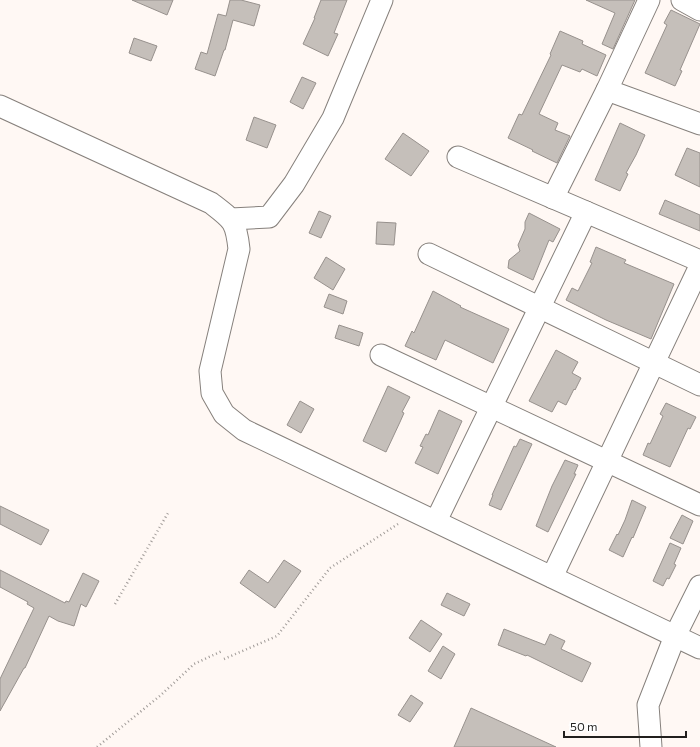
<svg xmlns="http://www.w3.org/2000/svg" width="700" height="747" font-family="Commissioner,sans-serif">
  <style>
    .building { fill: #c5bfba; stroke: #97918d }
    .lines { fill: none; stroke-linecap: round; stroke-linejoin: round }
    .minor-casing { stroke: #86807c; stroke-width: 23 }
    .path { stroke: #a09b98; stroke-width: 2.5; stroke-dasharray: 1 3; stroke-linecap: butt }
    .minor { stroke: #fff; stroke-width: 21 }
  </style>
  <rect width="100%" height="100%" fill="#fff8f4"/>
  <g class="building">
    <polygon points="132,0 173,0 167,15"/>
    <polygon points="230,0 241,0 260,5 254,26 233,20 225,50 224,50 215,76 195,69 201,52 207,54 218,14 226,16"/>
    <polygon points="321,0 347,0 334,33 338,34 328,56 303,44 315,18 314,18"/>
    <polygon points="586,0 635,0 613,49 602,44 615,13"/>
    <polygon points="671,10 700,24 680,70 682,71 675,86 645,73 667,25 664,23"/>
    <polygon points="560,31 583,41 582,44 606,55 597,76 582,69 580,72 562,65 539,114 558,123 555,130 570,136 557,163 532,151 533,150 508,138 519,114 522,115 551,55 550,54"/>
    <polygon points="134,38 157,46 151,61 129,53"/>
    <polygon points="302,77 316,83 303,109 290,102"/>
    <polygon points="254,117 276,125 267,148 246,140"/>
    <polygon points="620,123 645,135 636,155 626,173 628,174 620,191 595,180"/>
    <polygon points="403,133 429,151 411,176 385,159"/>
    <polygon points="687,148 700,153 700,187 675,175"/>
    <polygon points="665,200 700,215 700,231 659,214"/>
    <polygon points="319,211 331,216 321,238 309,233"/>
    <polygon points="529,213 560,229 553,242 549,240 533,280 508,268 509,260 520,251 518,245 525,229 525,222"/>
    <polygon points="377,222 396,223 394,245 376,244"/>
    <polygon points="596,247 626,260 624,263 674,284 651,339 606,320 566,300 572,288 578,291 592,263 590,262"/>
    <polygon points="326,257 345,269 333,290 314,278"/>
    <polygon points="433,291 461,306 460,307 509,329 493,363 445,340 436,360 405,346 412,331 414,333"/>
    <polygon points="329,294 347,301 343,314 324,307"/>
    <polygon points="339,325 363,333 359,346 335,338"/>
    <polygon points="556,350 578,362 572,373 581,378 575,390 574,389 566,405 558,401 552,412 529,401"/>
    <polygon points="388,386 410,397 402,412 404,413 400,422 386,452 363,441"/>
    <polygon points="300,401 314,409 301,433 287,425"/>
    <polygon points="666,403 696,417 690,429 688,428 670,467 643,455 648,443 650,444 663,416 660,414"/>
    <polygon points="439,410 462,421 438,474 415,463 423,447 420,446 426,434 428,435"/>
    <polygon points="520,439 532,444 501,510 489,505 493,495 492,495 514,446 516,447"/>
    <polygon points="565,460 578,465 574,474 576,474 548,532 536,526 552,486"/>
    <polygon points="632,500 646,507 633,538 632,537 623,557 609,550 617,534 618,535 625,520"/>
    <polygon points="0,506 49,530 41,545 0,524"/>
    <polygon points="682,515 693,521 683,544 670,538"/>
    <polygon points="670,543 681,548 674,564 676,565 669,579 667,578 663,586 653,581"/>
    <polygon points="284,560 301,571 275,608 240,583 249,570 268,583"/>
    <polygon points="0,570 65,603 66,601 69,602 83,573 99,581 86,607 81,604 74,626 58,621 49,616 25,668 24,668 0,711 0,679 34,608 27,604 28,602 0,587"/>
    <polygon points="447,593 470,604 464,616 441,605"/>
    <polygon points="421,620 442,634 430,652 409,638"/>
    <polygon points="504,629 545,645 550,634 565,641 561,649 591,663 582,682 527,655 526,656 498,645"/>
    <polygon points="443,646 455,654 441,679 428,671"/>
    <polygon points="411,695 423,703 410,722 398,715"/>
    <polygon points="471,708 556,747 454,747"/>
  </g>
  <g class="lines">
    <g class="minor-casing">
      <g id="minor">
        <polyline points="682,0 700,10"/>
        <polyline points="607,90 700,124"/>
        <path d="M0,106L211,203C233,220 236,221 239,249L210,371L212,393L224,414L244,430L700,648"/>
        <polyline points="458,157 700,261"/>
        <polyline points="553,198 607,90 649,0"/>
        <polyline points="231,219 269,217 294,184 333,118 382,0"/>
        <polyline points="429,254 700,385"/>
        <polyline points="381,355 700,505"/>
        <polyline points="436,521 586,212"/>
        <polyline points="552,577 700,266"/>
        <polyline points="651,747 648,705 675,636 700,586"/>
      </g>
    </g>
    <g class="path">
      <polyline points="115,604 168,513"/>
      <polyline points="224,659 277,636 330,568 398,524"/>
      <polyline points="97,747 161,695 194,664 222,651"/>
    </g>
    <use href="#minor" class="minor"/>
  </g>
  <path d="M564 731v6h122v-6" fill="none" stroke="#211f1d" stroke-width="2"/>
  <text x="570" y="731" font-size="12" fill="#211f1d" stroke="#ffffff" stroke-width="3" paint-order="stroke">50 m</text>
</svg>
